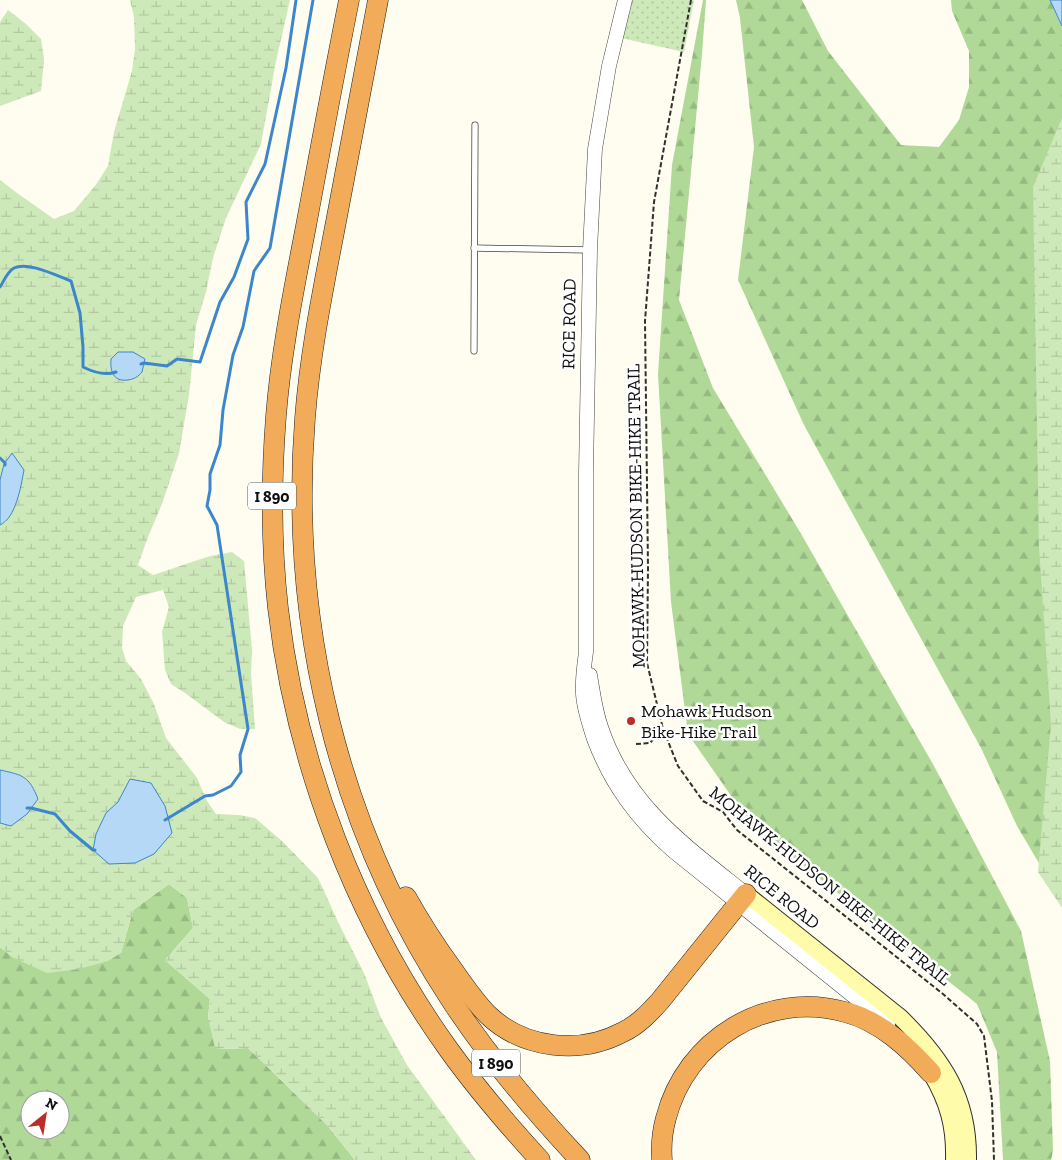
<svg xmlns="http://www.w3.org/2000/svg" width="1062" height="1160" font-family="'Zilla Slab',serif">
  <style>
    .forest { fill: url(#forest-firs); fill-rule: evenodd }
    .wetland { fill: url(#wetland-marsh); fill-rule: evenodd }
    .park { fill: url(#park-dots) }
    .water { fill: #b4d8f5; stroke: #3c86cb }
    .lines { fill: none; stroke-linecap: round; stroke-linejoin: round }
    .stream { stroke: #3c86cb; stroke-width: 3 }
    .service-casing { stroke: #414141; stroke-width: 7 }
    .tertiary-casing { stroke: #414141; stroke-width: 15 }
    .secondary-casing { stroke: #303030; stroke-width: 18 }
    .motorway-casing { stroke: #1f1f1f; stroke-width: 21 }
    .path { stroke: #303030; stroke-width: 2; stroke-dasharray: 5 2.5; stroke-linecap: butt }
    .service { stroke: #fff; stroke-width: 5.5 }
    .tertiary { stroke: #fff; stroke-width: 14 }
    .secondary { stroke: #fefbab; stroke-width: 16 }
    .motorway { stroke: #f2ac59; stroke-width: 20 }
    .poi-dot { fill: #bc2d27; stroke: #fff; stroke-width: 2 }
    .labels { text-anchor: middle; stroke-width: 5; stroke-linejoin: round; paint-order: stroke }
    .shield { fill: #fff; stroke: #565656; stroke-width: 1 }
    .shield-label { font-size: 16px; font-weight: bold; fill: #0e0e0e }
    .street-label { font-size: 18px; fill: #0e0e0e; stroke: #fff }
    .poi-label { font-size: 18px; fill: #0e0e0e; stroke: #fff; text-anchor: start }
  </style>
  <defs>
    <pattern id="forest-firs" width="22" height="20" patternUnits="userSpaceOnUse" patternTransform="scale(1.25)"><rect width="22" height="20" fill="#b0d998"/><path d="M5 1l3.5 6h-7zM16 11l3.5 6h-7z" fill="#96b982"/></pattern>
    <pattern id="wetland-marsh" width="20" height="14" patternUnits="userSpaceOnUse" patternTransform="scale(1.25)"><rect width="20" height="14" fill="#cee9b9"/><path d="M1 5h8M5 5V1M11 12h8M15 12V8" fill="none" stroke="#b0c79e"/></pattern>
    <pattern id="park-dots" width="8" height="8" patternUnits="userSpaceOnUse" patternTransform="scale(1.25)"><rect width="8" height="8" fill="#cee9b9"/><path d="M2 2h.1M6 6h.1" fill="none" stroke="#b0c79e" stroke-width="1.8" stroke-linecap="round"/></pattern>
  </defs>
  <rect width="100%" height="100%" fill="#fffdef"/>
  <g class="forest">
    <polygon points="703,0 706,0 702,54 679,300 713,388 800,532 934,766 1021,931 1050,1061 1053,1151 1051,1160 1003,1160 997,1052 977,1004 750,823 688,734 671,602 658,374 672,165"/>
    <polygon points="736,0 802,0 828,51 901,145 939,147 959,120 969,87 969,51 952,11 951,0 1050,0 1062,26 1062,902 1017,826 981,748 804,425 738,280 754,147 740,18"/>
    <path d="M169,884L187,898L193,928L165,960L210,999L208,1018L221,1049L248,1048L327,1125L355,1160H0V947L14,958L121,953L133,910ZM30,1100H60V1130H30Z"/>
  </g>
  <g class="wetland">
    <path d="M130,0H290L276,61L261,144L226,218L213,258L206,292L196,325L189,395L179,453L162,504L148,537L138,565L153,575L210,556L232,552L244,561L252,650L251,673L255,729H240L224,722L185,693L171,684L165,670L162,632L169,607L163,590L136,597L123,626L122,648L126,661L141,679L154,704L166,738L197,778L207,801L216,814L239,815L255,818L282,841L318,878L340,926L364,973L381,1018L407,1065L476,1160H355L327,1125L248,1048L221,1049L215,1048L208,1018L210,999L165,960L193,928L187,898L169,884L133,910L121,953L108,961L79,969L47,973L14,958L0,947V823L11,826L27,814L38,799C29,776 22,775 0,770V525L6,522L12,453L4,464L0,480V180L17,193L54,219L74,211L95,186L108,166L114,132L132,71L135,49L134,17ZM130,779L135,863L96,834L106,814L118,802Z"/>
    <polygon points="8,10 26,24 41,39 44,59 41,91 0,106 0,22"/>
    <polygon points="1062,118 1062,908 1038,872 1051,724 1039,547 1033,187"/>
  </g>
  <polygon class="park" points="630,0 694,0 684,52 621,38"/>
  <g class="water">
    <polygon points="1050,0 1062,0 1062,26"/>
    <path d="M118,352H133L145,359C144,363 143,368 142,372C138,377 134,379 128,380C113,382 110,371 111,359Z"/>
    <path d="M12,453L24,470C21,486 16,518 0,525V480L4,464Z"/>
    <path d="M0,770C23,775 29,776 38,799L27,814L11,826L0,823Z"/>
    <polygon points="130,779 151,783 165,806 172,833 154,854 135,863 109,864 93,850 96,834 106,813 118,802"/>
  </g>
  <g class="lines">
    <g class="stream">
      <path d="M0,287C4,281 7,272 14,268C28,261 57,276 71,281L80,313L83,347V367C93,372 105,376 116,372"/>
      <polyline points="141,364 144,363 167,366 177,359 200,362 220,302 234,277 248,239 246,202 265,164 286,68 296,0"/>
      <polyline points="0,458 5,463 5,465"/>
      <polyline points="27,808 31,808 55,814 70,831 93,850 95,850"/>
      <polyline points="165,820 205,796 213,795 231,786 241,772 240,755 248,729 217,525 207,506 210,490 210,474 220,445 223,410 233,355 243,327 254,271 270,248 313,0"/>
    </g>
    <g class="service-casing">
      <g id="service">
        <polyline points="474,248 589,250"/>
        <polyline points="474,351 475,125"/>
      </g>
    </g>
    <g class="tertiary-casing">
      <g id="tertiary">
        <path d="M625,0L609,66L595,149L590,250L586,473V652C584,666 582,680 583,694C584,709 589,724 594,739C611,784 636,818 672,850L888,1024"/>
        <path d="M590,675C593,692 595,710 601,727C627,805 685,845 746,894"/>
      </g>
    </g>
    <g class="secondary-casing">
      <g id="secondary">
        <path d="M746,894L900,1017C943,1059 969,1098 968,1160"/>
        <path d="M931,1073C948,1102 955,1126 954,1160"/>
      </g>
    </g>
    <g class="motorway-casing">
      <g id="motorway">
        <path d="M349,0C334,75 320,151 306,226C294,289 281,352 276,416C271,480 271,545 278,608C296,765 357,922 449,1050C477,1089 508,1125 540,1160"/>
        <path d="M378,0C364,76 349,151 335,227C323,290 310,353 305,418C289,623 338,828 451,1000C489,1058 533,1110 580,1160"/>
        <path d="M406,897C420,922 436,947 453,970C464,986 475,1002 488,1015C524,1049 580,1055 623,1032C638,1025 649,1013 660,1001L746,894"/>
        <path d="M662,1160C661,1146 662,1132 666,1118C686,1040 766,990 845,1012C880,1021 908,1047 931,1073"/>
      </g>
    </g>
    <g class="path">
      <polyline points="691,0 654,202 645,321 648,568 647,663 663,729 678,766 703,801 723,812 737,830 943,994 977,1024 984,1036 992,1101 994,1160"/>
      <polyline points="636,744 650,743 662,729"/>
      <polyline points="0,1136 11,1160"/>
    </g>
    <use href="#service" class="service"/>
    <use href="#tertiary" class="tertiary"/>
    <use href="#secondary" class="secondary"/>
    <use href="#motorway" class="motorway"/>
  </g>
  <circle class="poi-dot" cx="631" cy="721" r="5"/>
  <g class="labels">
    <g class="shield">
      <rect x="248" y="482.5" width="48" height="27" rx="4"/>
      <rect x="472" y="1049.5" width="48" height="27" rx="4"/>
    </g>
    <g class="shield-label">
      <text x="272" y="502">I 890</text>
      <text x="496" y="1069">I 890</text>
    </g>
    <g class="street-label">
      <text transform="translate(569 324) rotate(-89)" y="6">RICE ROAD</text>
      <text transform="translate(636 516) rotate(-91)" y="6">MOHAWK-HUDSON BIKE-HIKE TRAIL</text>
      <text transform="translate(830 886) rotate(39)" y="6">MOHAWK-HUDSON BIKE-HIKE TRAIL</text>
      <text transform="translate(782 897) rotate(39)" y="6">RICE ROAD</text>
    </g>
    <g class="poi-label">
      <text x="641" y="717">Mohawk Hudson<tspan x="641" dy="21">Bike-Hike Trail</tspan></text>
    </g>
  </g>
  <g transform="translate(45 1115) rotate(30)"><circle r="24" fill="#ffffff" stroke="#9f9f9f"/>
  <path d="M0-4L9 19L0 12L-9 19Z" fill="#bc2d27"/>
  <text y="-8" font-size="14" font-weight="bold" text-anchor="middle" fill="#0e0e0e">N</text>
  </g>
</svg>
